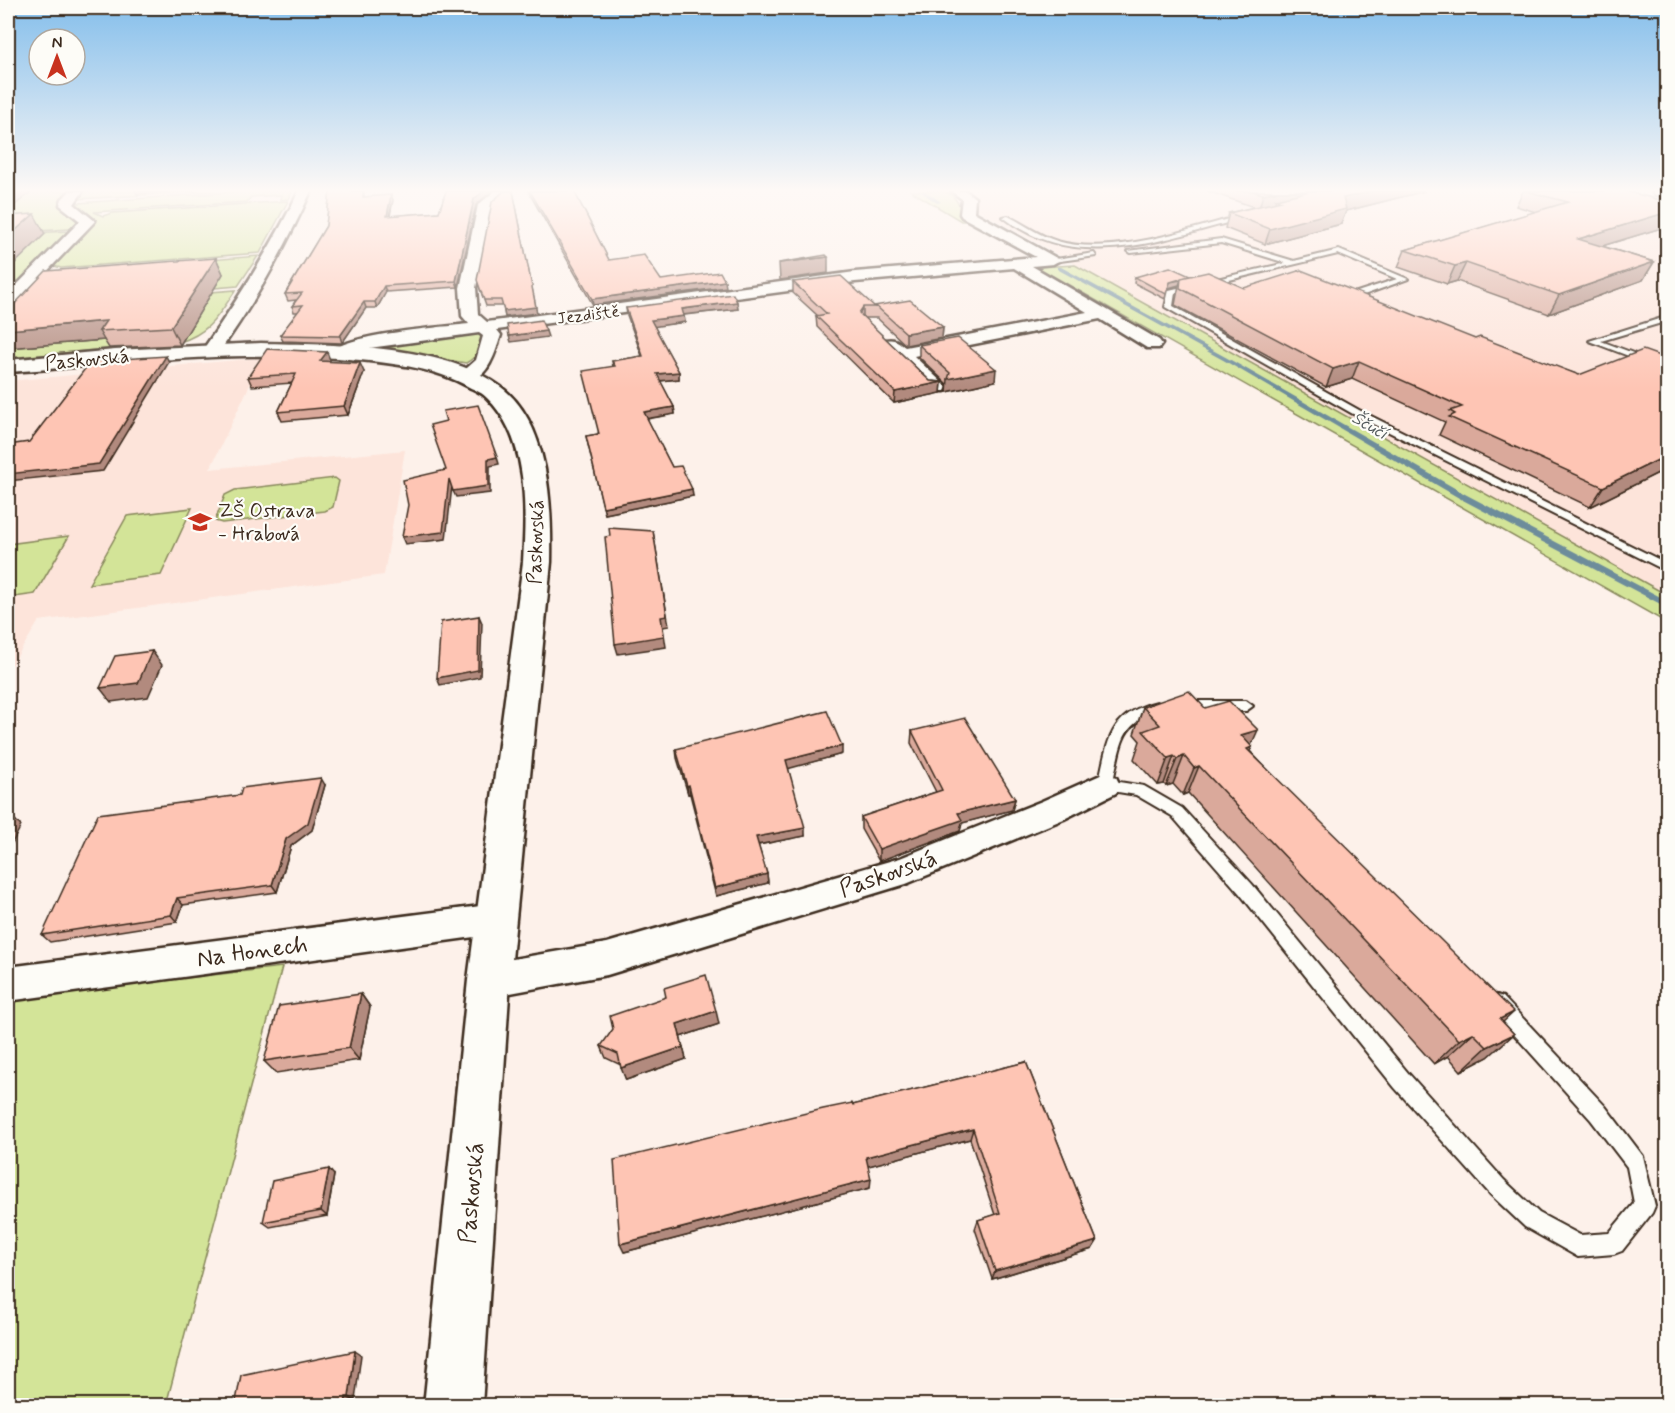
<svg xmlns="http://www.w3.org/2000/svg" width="1675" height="1413" font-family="Mynerve,sans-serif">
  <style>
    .built { fill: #fde4da }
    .green { fill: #d3e498; stroke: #87875b; stroke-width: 1.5 }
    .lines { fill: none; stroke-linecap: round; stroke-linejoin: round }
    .stream { fill: #6d8c9b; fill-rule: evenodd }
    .lane-casing { stroke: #3b2a1e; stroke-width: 4 }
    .street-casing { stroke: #3b2a1e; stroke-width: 5 }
    .secondary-casing { stroke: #3b2a1e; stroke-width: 5 }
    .lane { fill: #fdfcf7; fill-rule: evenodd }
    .street { fill: #fdfcf7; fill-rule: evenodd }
    .secondary { fill: #fdfcf7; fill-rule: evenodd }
    .wall { fill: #daa99b; stroke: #3b2a1e; stroke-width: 1.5 }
    .shaded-wall { fill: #b28a7e; stroke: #3b2a1e; stroke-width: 1.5 }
    .building { fill: #fec5b4; stroke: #3b2a1e; stroke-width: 1.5 }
    .labels { text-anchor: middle; stroke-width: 4.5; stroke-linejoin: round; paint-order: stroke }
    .far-street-label { font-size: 16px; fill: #3b2a1e; stroke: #fdfcf7 }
    .far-water-label { font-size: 18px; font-style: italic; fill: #545b5d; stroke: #fdfcf7 }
    .street-label { font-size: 20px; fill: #3b2a1e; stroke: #fdfcf7 }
    .poi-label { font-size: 20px; fill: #3b2a1e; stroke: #fdfcf7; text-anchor: start }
    .near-street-label { font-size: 24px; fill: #3b2a1e; stroke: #fdfcf7 }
  </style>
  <rect width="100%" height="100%" fill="#fdf1ea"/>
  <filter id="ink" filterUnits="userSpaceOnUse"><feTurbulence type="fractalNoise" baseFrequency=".0167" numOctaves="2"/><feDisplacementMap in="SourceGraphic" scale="12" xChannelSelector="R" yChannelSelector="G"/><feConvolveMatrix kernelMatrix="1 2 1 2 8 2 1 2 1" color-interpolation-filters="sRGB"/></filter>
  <g filter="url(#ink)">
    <g class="built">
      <polygon points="944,191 1623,191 1667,208 1667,595"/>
      <polygon points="260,358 262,359 210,469 405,450 384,575 39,621 8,671 8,381"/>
    </g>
    <g class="green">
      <path d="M8,191H216L77,199L78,203L245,191H292L289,199L280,200L281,195L251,197L247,202L94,212L103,216L112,213L288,201L260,253L61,268L54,266L48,273L258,256L238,286L24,304V307L236,290C218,315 211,332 180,342L8,358V285H12L17,281L8,282V270L46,233L18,234L68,231L70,229L8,233Z"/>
      <path d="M911,191C947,191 952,185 967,221H961Z"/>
      <polygon points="1075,265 1667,595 1667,623 1037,267"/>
      <path d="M481,334C484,346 477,357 466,363L385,350L380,347Z"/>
      <polygon points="335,478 339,481 333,507 325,511 222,523 215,521 225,495 235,490"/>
      <polygon points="192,508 161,575 89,584 127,516"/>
      <polygon points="69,536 35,594 8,598 8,544"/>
      <polygon points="282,967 166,1405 8,1405 8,998"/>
    </g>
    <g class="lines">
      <g class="stream">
        <polygon points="920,191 925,191 941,202 937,203"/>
        <polygon points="1057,267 1061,267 1229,359 1465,494 1668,601 1668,608 1459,498 1225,361 1057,269"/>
      </g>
      <g class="lane-casing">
        <g id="lane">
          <path d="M1243,215L1245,218C1165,239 1076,275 1003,217L1008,216C1024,224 1040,236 1057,241C1112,257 1189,229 1243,215Z"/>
          <polygon points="1221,239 1294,261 1339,250 1408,279 1361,296 1366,297 1366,301 1351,298 1351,294 1397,279 1338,254 1175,293 1173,306 1359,410 1668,564 1668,572 1353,414 1165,307 1169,290 1286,263 1221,243 1131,253 1128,251"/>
          <polygon points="1094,253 1096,256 1053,262 1050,260"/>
          <polygon points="1668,316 1668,321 1601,341 1668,366 1668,371 1589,341"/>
          <polygon points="1186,701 1246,701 1253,706 1246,711 1186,711 1179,706"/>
          <path d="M1157,702L1164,707L1162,710C1120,723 1122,742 1113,781L1144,786L1182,808L1252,884L1409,1074L1504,1180L1539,1213L1580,1235L1609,1233L1634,1203L1627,1167L1591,1120L1491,1009L1488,1003L1491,997L1497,995L1503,997L1605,1106L1643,1156L1655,1206L1652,1213L1622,1251L1614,1254L1578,1257L1525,1227L1490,1194L1395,1088L1240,894L1172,816L1136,795L1100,789L1098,785C1108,742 1108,714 1157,702Z"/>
        </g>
      </g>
      <g class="street-casing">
        <g id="street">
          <polygon points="70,191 83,191 74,204 95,221 14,306 8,308 8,294 80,221 60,205 62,199"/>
          <path d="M299,191H311C285,248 254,304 217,355H205L202,351C238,299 271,248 299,191Z"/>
          <path d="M495,191H508L491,206L476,288L478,314L487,322L855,272L1036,257L962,217L960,214L962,199L951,191H966L975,198L974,212L1060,260L1053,264L1032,266L1159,340L1162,344L1159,348H1147L1100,319L914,356L947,387L945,391H931L882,344L885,340C894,338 898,341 905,347L1087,312L1014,268L855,282L497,330L501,335C495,353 487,385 462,379L459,375L476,360L483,336L479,333L362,349L347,356H335L332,352C345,334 444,327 469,324L462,316L460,288L478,205Z"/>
          <polygon points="1652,191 1668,191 1668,198 1654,194"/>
          <polygon points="1105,773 1116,777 1120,785 1116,793 1064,819 906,884 607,975 489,997 476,992 471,980 476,968 489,963 607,943 900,858 1042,801"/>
          <polygon points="496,904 508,908 514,919 508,930 496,934 8,1001 8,967"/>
        </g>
      </g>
      <g class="secondary-casing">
        <path id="secondary" d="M261,343C332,345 442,343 501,387C550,424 552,507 551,562L510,980L482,1406H424L468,980L523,562C526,508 529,440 488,399C483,393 475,390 469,387C435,368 398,364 360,360C242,348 125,364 8,372V360L115,350Z"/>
      </g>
      <use href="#lane" class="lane"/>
      <use href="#street" class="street"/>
      <use href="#secondary" class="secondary"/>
    </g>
    <g class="wall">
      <polygon points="330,191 364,191 364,197 391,195 393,200 390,216 439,212 446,191 492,191 476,205 458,287 386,292 377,308 366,308 342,343 283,341 280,335 298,312 294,312 292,306 296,300 288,301 285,294 326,226"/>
      <polygon points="528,191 574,191 609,260 661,280 726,287 593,305"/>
      <polygon points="1207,191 1425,191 1346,211 1341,224 1265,244 1225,228 1229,213 1254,207"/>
      <polygon points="1523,191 1625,191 1668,202 1668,226 1602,246 1654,262 1643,280 1549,314 1457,281 1447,284 1398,267 1405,250 1536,212 1516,206"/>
      <polygon points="216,258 223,274 180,345 109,348 104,340 8,348 8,311"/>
      <polygon points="1190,276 1475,339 1579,375 1668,359 1668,468 1590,507 1439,435 1445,422 1352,379 1326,387 1175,305 1179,285 1168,288 1165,299 1134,283 1135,277"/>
      <polygon points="793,282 943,327 942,338 906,345 877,318 864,318 930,381 942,382 941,393 894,403 817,327 816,316 818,316 793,293"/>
      <polygon points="479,286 537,313 505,317 503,306 486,306"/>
      <polygon points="737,302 738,309 684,315 685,322 654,326 679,372 679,379 660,381 674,407 675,414 647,419 672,467 693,496 605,514 586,436 598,434 613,367 612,361 642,356 627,315 626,308"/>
      <polygon points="919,345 995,381 947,392 948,385 919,357"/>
      <polygon points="330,360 329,362 364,372 348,415 282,421 278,412 292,383 252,386 248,377"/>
      <polygon points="1143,707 1205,708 1251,746 1252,747 1250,751 1514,1034 1488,1057 1461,1071 1448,1056 1434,1064 1188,793 1183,795 1173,784 1166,786 1164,784 1158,785 1134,759 1140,741 1134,734"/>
      <polygon points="912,731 1015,799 1012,810 962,823 960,831 879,861 861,829 861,817 936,792 911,743"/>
      <polygon points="676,749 842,754 788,768 805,836 758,845 767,874 768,883 716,896 690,794 688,794 677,758"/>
      <polygon points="325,785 312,830 291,846 277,892 183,905 177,922 50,942 42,935"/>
      <polygon points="361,994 370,1007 359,1060 276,1073 264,1061"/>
      <polygon points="719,1024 680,1037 686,1059 626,1080 621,1065 606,1058 601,1046"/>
      <polygon points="1026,1062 1097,1241 1092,1249 992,1279 975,1229 978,1220 995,1215 970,1139 868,1166 870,1188 624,1252 853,1105"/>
      <polygon points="334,1175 327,1216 270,1227 263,1222"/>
    </g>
    <g class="shaded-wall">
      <polygon points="10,191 32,191 8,211 8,193"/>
      <polygon points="135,191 179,191 137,194"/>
      <polygon points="484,191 492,191 476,205 458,287 456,281 474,199"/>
      <polygon points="513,191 537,313 505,317 504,311"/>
      <polygon points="1279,191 1335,191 1281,201 1276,199 1274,205 1259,209 1263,194"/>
      <polygon points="1374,191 1425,191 1346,211 1341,224 1265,244 1270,229 1343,198"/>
      <polygon points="391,195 393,200 388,221 387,216"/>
      <polygon points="1668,212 1668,226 1569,256 1578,239"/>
      <polygon points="34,214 45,234 8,270 8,237"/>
      <polygon points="828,257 828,273 780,280 779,263"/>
      <polygon points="216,258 223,274 180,345 171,327"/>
      <polygon points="1654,262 1643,280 1549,314 1559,295"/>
      <polygon points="1466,263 1457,281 1447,284 1455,266"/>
      <polygon points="1181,280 1179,285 1168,288 1165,299 1170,282"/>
      <polygon points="725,281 726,287 593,305 592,299"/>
      <polygon points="384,286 386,292 377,308 375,302"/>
      <polygon points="364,302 366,308 342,343 340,336"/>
      <polygon points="737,302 738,309 682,315 682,309"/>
      <polygon points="863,307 863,318 859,313"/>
      <polygon points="684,316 685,322 652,327 651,320"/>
      <polygon points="106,321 99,331 104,340 8,348 8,330"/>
      <polygon points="943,327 942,338 906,345 906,333"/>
      <polygon points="546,331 548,337 511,342 509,336"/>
      <polygon points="327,352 330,360 324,370 320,361"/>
      <polygon points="166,356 169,362 103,471 8,481 8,474"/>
      <polygon points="1359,361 1352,379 1326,387 1333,369"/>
      <polygon points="360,363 364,372 348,415 344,406"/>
      <polygon points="996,369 995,381 947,392 948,379"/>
      <polygon points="679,372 679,379 658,381 657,374"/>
      <polygon points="942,382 941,393 894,403 895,392"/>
      <polygon points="674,407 675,414 645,419 644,412"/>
      <polygon points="1668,455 1668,468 1590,507 1603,487"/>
      <polygon points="497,457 499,464 490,466 490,493 456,497 453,491 488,459"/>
      <polygon points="449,479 452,486 446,539 405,544 402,537"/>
      <polygon points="692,489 693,496 605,514 603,507"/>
      <polygon points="653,531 669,626 663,627 666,647 618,654 615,644 661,617"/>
      <polygon points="479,616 482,623 480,677 440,685 437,678"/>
      <polygon points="152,651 162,665 148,697 111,702 100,688"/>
      <polygon points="1258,730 1250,748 1252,747 1240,774 1241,735"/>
      <polygon points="842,746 842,754 787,769 786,760"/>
      <polygon points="1174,756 1164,784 1158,785 1168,758"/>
      <polygon points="1184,756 1173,784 1166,786 1177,759"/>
      <polygon points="1199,766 1188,793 1183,795 1194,768"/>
      <polygon points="321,778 325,785 312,830 291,846 277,892 272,885 286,839"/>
      <polygon points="689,785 690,794 688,794 687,786"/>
      <polygon points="1015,799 1012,810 962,823 960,831 879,861 879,849 958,813"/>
      <polygon points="14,819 21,826 8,851 8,831"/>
      <polygon points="805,828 805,836 757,845 756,837"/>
      <polygon points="767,874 768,883 716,896 715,888"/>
      <polygon points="177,898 183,905 177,922 171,915"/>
      <polygon points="361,994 370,1007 359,1060 349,1048"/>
      <polygon points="716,1011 719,1024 680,1037 677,1024"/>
      <polygon points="1514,1012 1488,1036 1500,1019"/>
      <polygon points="1473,1033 1448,1056 1434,1064 1459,1040"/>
      <polygon points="1514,1034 1488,1057 1461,1071 1487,1047"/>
      <polygon points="683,1047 686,1059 626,1080 621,1068"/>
      <polygon points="973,1129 970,1139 865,1167 866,1157"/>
      <polygon points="329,1169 334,1175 327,1216 321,1211"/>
      <polygon points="871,1179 870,1188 624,1252 620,1244"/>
      <polygon points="1097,1241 1092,1249 992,1279 995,1271"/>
      <polygon points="355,1351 361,1355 355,1400 349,1397"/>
      <polygon points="346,1397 353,1400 352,1406 345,1406"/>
    </g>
    <g class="building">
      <polygon points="330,191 363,191 363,197 391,195 387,216 439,212 446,191 484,191 474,199 456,281 384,286 375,302 364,302 340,336 280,335 303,305 292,306 302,293 285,294 326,226"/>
      <polygon points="504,191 513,191 536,307 504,311 501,300 484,300 477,280 492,202"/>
      <polygon points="530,191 574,191 609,260 644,255 661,280 720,272 725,281 592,299"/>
      <polygon points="1252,191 1279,191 1263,194"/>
      <polygon points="1310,191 1374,191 1343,198 1346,209 1270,229 1229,213 1281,201 1276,199"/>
      <polygon points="1526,191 1625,191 1668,202 1668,212 1578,239 1654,262 1559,295 1466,263 1455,266 1405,250 1568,202"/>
      <polygon points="34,214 8,237 8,216"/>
      <polygon points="826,255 828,257 779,263"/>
      <polygon points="216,258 171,327 99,331 106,321 8,330 8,311 46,271"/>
      <polygon points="1170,267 1190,276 1170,282 1166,294 1135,277"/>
      <polygon points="1301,270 1475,339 1480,337 1579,375 1643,350 1668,359 1668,455 1603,487 1449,417 1455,414 1450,411 1462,407 1359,361 1333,369 1180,288 1181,278 1208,272 1244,288"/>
      <polygon points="841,276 874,306 910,300 943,327 906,333 877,307 863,307 859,313 930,381 942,382 895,392 816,316 827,314 793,282"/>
      <polygon points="733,294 737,302 682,309 684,316 651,320 679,372 657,374 674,407 644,412 672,467 681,466 692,489 603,507 586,436 599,434 583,371 615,366 612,361 643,356 626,308"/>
      <polygon points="541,320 546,331 509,336 507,325"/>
      <polygon points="958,338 996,369 948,379 950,373 919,345"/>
      <polygon points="267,349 327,352 320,361 360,363 344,406 278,412 296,374 248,377"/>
      <polygon points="166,356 99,464 8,474 8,445 29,442 91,361"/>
      <polygon points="478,405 497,457 488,459 488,486 453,491 449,479 443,532 402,537 408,505 403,480 446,470 430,425 446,421 443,411"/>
      <polygon points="609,528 653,531 667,616 661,617 664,636 615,644 606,547 605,537 610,536"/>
      <polygon points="479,616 478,670 437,678 441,622"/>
      <polygon points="152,651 138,683 100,688 115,656"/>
      <polygon points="1189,691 1205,708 1229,701 1258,730 1241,735 1252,747 1247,749 1514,1012 1500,1019 1514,1034 1487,1047 1473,1033 1459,1040 1199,766 1194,768 1184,756 1177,759 1174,756 1168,758 1143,731 1160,725 1143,707"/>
      <polygon points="827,711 842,746 786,760 805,828 756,837 767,874 715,888 689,785 687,786 676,749"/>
      <polygon points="965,718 1015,799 958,813 962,820 879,849 861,817 942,790 912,731"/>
      <polygon points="321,778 308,823 286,839 272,885 177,898 171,915 42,935 98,814 240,795 242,788"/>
      <polygon points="8,819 14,819 8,831"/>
      <polygon points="706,975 716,1011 677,1024 683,1047 621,1068 618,1054 601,1046 613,1029 610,1016 666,997 664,988"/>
      <polygon points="361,994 349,1048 264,1061 279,1006"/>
      <polygon points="1026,1062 1097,1241 995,1271 978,1220 1000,1213 973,1129 866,1157 871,1179 620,1244 614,1160 823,1109 852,1103 853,1105"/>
      <polygon points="329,1169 321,1211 263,1222 272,1181"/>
      <polygon points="355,1351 349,1397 346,1397 345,1406 235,1406 241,1375"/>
    </g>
  </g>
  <linearGradient id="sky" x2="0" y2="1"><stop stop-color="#84beeb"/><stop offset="0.49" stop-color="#fef9f6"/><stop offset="1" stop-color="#fef9f6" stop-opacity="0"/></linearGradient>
  <rect width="1675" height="389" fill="url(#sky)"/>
  <defs>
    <g id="school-bare" transform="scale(1.8)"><path d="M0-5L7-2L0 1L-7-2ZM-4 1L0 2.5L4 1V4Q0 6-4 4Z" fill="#c8321e" stroke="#fdfcf7" stroke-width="2.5" paint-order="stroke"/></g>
  </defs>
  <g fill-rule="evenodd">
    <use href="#school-bare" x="200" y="522"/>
  </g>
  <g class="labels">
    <g class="far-street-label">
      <text transform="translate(588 314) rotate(-7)" y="6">Jezdiště</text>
    </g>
    <g class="far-water-label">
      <text transform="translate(1370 425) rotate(30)" y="6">Ščučí</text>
    </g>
    <g class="street-label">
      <text transform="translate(87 359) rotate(-5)" y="7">Paskovská</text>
      <text transform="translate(535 542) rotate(-88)" y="7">Paskovská</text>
    </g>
    <g class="poi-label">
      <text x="218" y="517">ZŠ Ostrava<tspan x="218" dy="23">- Hrabová</tspan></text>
    </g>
    <g class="near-street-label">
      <text transform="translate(888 873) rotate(-19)" y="8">Paskovská</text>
      <text transform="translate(252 951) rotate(-8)" y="8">Na Honech</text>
      <text transform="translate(471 1193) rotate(-85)" y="8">Paskovská</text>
    </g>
  </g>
  <rect width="1675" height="1413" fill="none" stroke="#fdfcf7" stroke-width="30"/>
  <rect x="15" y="15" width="1645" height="1383" fill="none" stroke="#3b2a1e" stroke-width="2" filter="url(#ink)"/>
  <g transform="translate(57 57)"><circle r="28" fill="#fdfcf7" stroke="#afa8a0" stroke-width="1.5"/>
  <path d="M0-4.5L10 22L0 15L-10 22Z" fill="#c8321e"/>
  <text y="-9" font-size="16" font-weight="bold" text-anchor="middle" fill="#3b2a1e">N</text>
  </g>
</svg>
